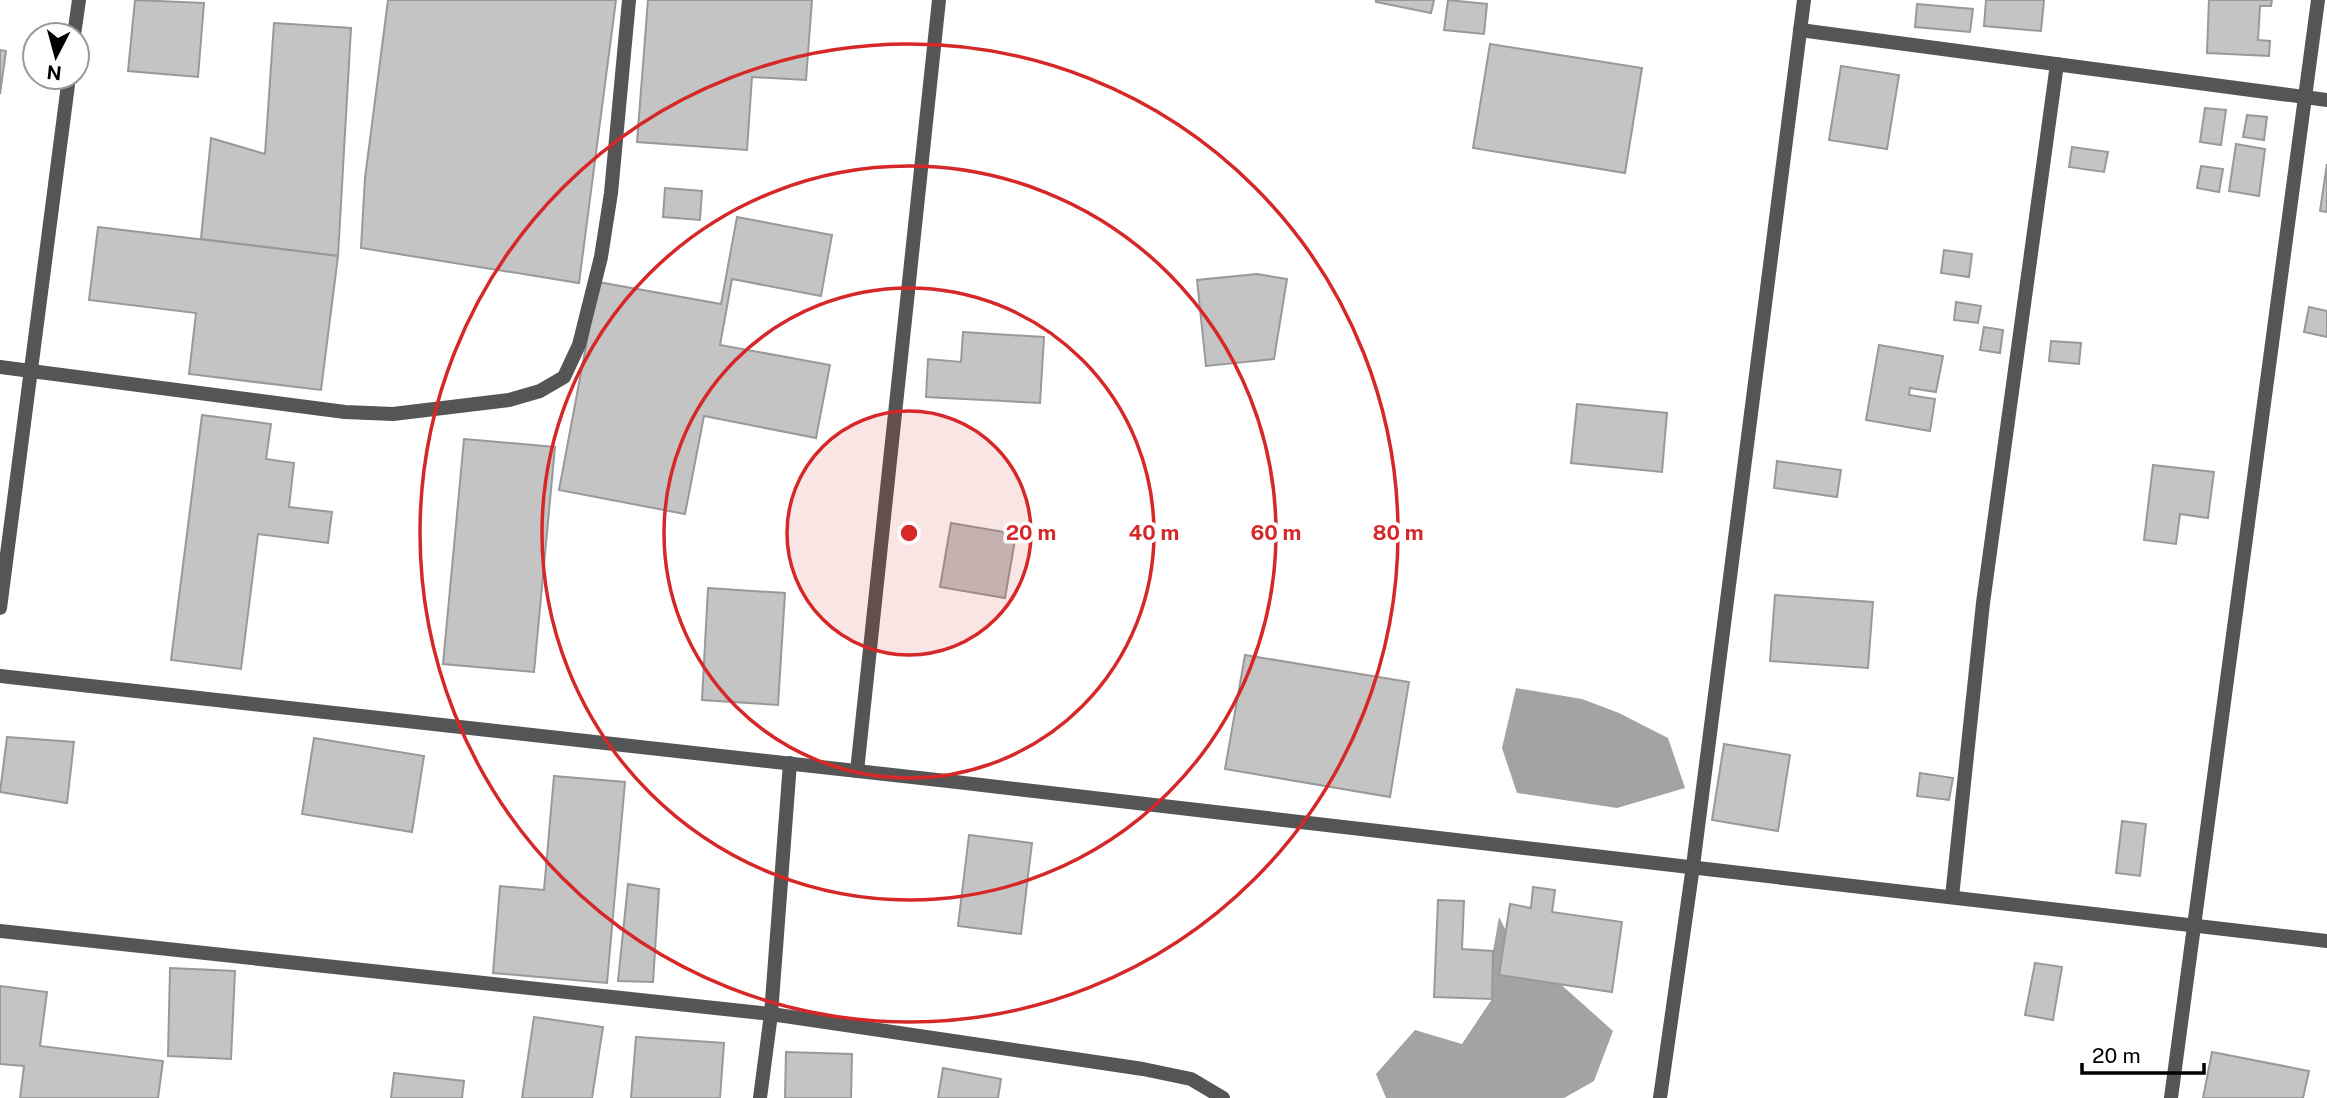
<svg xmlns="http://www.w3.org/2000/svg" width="2327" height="1098" font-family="'Public Sans',sans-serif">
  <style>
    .water { fill: #a3a3a3 }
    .building { fill: #c4c4c4; stroke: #999; stroke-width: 2 }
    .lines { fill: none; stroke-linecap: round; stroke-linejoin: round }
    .minor { stroke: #555; stroke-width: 14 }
    .ring { fill: none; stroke: #d62828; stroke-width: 3.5 }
    .centre { fill: #d62828; stroke: #fff; stroke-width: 3.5 }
    .ring-label { font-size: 21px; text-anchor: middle; font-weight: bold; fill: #d62828; stroke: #fff; stroke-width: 7; stroke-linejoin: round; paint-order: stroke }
  </style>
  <rect width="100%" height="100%" fill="#fff"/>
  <g class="water">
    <polygon points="1516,688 1582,699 1619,713 1668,738 1685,788 1617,808 1517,793 1502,748"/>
    <polygon points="1499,917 1510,939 1613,1031 1594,1081 1564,1098 1386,1098 1376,1074 1415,1030 1462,1044 1492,999 1493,951"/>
  </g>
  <g class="building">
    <polygon points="135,0 204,3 198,77 128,71"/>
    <polygon points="388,0 616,0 579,283 361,248 365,178"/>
    <polygon points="648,0 812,0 806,80 752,77 747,150 637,142"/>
    <polygon points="1376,0 1434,0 1431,13 1376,2"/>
    <polygon points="1448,0 1487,4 1484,34 1444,30"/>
    <polygon points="1986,0 2044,0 2041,31 1984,26"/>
    <polygon points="2209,0 2272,0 2271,6 2260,6 2258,40 2270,41 2269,56 2207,53"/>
    <polygon points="1917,4 1973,9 1970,32 1915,27"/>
    <polygon points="274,23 351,28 338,256 201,239 211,138 265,154"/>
    <polygon points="1490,44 1642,68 1625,173 1473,148"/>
    <polygon points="0,50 6,51 0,94"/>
    <polygon points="1841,66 1899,75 1887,149 1829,140"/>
    <polygon points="2205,108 2226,110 2221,145 2200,142"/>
    <polygon points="2247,115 2267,117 2264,140 2243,137"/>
    <polygon points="2236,144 2265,149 2259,196 2229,191"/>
    <polygon points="2072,147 2108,152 2104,172 2069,167"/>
    <polygon points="2327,164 2327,212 2320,211"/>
    <polygon points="2201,166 2223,169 2219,192 2197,188"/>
    <polygon points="665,188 702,191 700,220 663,217"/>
    <polygon points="737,217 832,235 821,296 732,279 720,345 830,365 816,438 704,416 685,514 559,490 598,282 721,304"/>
    <polygon points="98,227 338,256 321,390 189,374 196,313 89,300"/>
    <polygon points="1944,250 1972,254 1969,277 1941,273"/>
    <polygon points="1257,274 1287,279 1274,359 1206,366 1197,280"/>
    <polygon points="1956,302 1981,306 1978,323 1954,320"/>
    <polygon points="2309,307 2327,311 2327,337 2304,332"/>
    <polygon points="1984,327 2003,330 2000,353 1980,350"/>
    <polygon points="963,332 1044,337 1040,403 926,397 928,359 961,362"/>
    <polygon points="2051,341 2081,343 2079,364 2049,361"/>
    <polygon points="1879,345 1943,356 1936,392 1910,388 1909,395 1935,399 1930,431 1866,420"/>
    <polygon points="1577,404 1667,413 1662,472 1571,463"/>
    <polygon points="202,415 271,424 266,459 294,463 289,507 332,512 328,543 258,534 241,669 171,660"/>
    <polygon points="464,439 555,447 534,672 443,664"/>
    <polygon points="1777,461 1841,470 1837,497 1774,488"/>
    <polygon points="2153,465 2214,472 2208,518 2180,514 2176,544 2144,540"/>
    <polygon points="951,523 1016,534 1005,598 940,587"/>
    <polygon points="708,588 785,593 778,705 702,700"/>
    <polygon points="1775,595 1873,602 1868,668 1770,661"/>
    <polygon points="1245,655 1409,682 1390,797 1225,769"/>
    <polygon points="7,737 74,742 67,803 0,792"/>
    <polygon points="314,738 424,756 412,832 302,814"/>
    <polygon points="1724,744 1790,755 1778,831 1712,820"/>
    <polygon points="1920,773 1953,778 1949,800 1917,796"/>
    <polygon points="554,776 625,782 607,983 493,973 500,886 544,890"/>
    <polygon points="2122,821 2146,824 2140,876 2116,873"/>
    <polygon points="969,835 1032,843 1021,934 958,926"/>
    <polygon points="628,884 659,889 653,982 618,981"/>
    <polygon points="1533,887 1555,890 1552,912 1622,922 1612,992 1499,975 1510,904 1531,908"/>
    <polygon points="1438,900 1464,901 1462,949 1493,951 1492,999 1434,997"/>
    <polygon points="2035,963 2062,967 2053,1020 2025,1015"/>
    <polygon points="170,968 235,971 231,1059 168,1056"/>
    <polygon points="0,986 47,992 40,1046 163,1061 158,1098 20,1098 24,1066 0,1064"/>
    <polygon points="534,1017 603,1027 592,1098 522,1098"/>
    <polygon points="636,1037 724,1043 720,1098 631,1098"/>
    <polygon points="786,1052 852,1054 851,1098 785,1098"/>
    <polygon points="2212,1052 2309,1071 2303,1098 2203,1098"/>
    <polygon points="943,1068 1001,1079 998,1098 938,1098"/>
    <polygon points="394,1073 464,1081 462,1098 391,1098"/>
  </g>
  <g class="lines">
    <g class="minor">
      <polyline points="1800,30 2327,100"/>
      <polyline points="74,35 79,0"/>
      <polyline points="0,367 345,412 393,414 509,400 540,391 564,377 579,345 601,257 611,193 629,0"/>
      <polyline points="0,608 69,77"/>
      <path d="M0,676C776,761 1552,848 2327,941"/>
      <polyline points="857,771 939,0"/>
      <polyline points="1952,897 1983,603 2057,64"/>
      <polyline points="0,931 771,1014 1143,1069 1191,1079 1223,1098"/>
      <polyline points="760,1098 771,1014 790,763"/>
      <polyline points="1660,1098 1693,866 1804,0"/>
      <polyline points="2171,1098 2318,0"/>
    </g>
  </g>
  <circle cx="909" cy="533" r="122" fill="#d62828" fill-opacity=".12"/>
  <g class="ring">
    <circle cx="909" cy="533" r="122"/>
    <circle cx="909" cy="533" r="245"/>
    <circle cx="909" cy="533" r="367"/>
    <circle cx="909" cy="533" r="489"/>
  </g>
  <circle cx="909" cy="533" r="10" class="centre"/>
  <g class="ring-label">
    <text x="1031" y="540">20 m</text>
    <text x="1154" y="540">40 m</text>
    <text x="1276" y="540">60 m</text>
    <text x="1398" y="540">80 m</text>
  </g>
  <g transform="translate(56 56) rotate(186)"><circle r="33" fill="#ffffff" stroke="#999999" stroke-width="2"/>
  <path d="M0-5L12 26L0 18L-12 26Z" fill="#000000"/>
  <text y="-10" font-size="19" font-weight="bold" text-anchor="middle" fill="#000000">N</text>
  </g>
  <path d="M2082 1063v10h122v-10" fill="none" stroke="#000000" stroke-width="3.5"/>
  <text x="2092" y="1063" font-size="21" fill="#000000" stroke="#ffffff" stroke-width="5" paint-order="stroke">20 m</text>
</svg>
